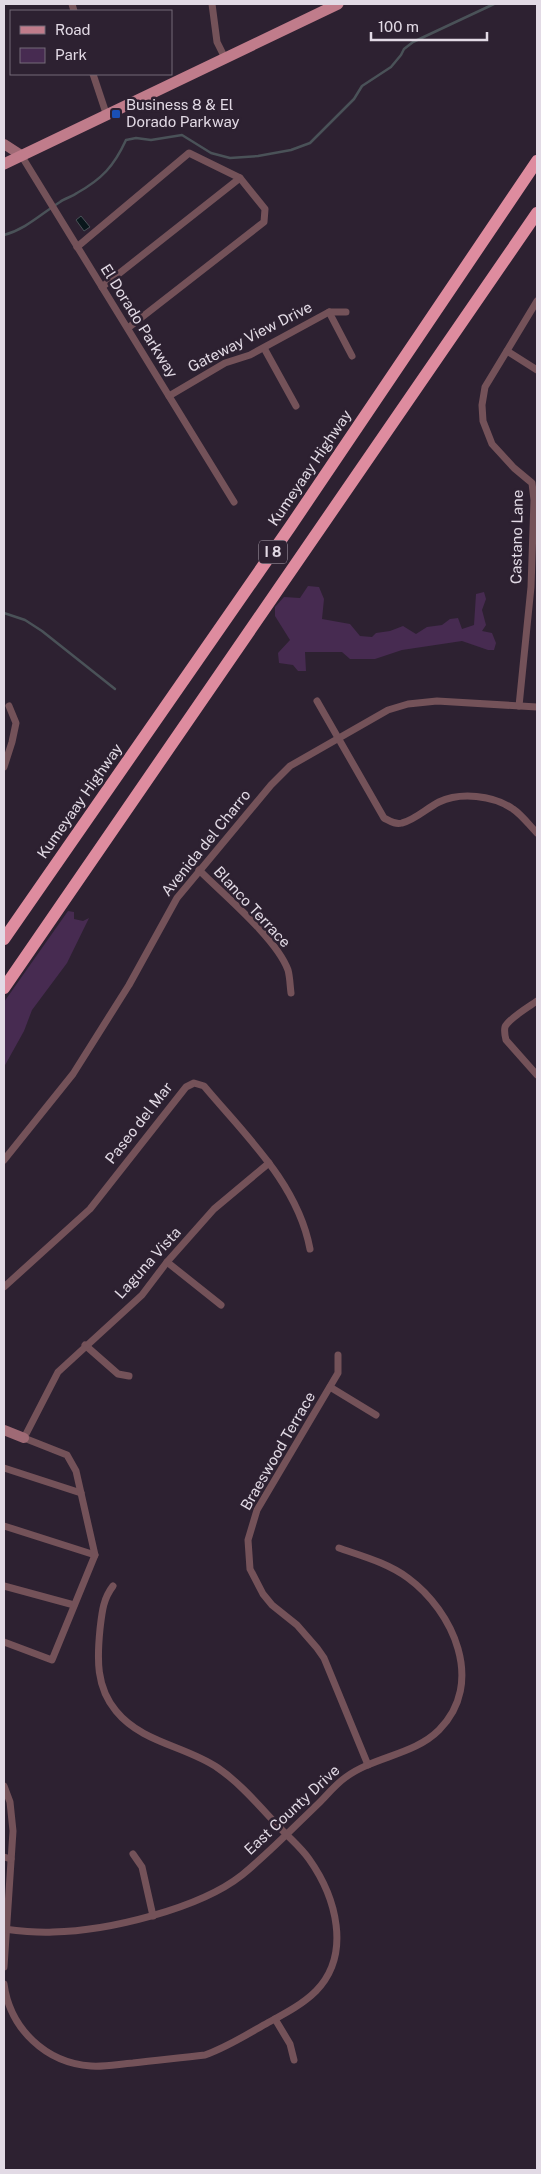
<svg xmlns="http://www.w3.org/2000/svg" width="541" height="2174" font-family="'Public Sans',sans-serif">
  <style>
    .green { fill: #472b51 }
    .water { fill: #09171b; stroke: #4a5258 }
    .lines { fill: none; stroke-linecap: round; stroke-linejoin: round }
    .stream { stroke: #4a5258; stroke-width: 2.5 }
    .street { stroke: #745259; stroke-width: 7 }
    .secondary { stroke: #9f6a75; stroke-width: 10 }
    .primary { stroke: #c07c8b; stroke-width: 11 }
    .highway { stroke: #de8c9f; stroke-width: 12 }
    .transit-dot { fill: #1a4fb4; stroke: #2d2131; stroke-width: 2 }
    .labels { text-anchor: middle; stroke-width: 5; stroke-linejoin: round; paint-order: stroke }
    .shield { fill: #2d2131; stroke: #aca2af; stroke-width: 1 }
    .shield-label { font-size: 14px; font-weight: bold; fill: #e2dae5 }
    .poi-label { font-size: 15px; fill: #e2dae5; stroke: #2d2131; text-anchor: start }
    .street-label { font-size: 15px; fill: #e2dae5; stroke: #2d2131 }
  </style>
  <rect width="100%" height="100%" fill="#2d2131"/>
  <g class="green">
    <polygon points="308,586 319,587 324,599 322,619 350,624 360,636 372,637 376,633 390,631 403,626 416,634 427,627 442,625 450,619 458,618 462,629 474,625 476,594 484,592 486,599 482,610 486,625 482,631 492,633 496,643 494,650 488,650 462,641 402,650 375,659 350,659 342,652 305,652 306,671 298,671 293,665 279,663 278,653 290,640 275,616 275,607 284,597 300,598"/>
    <polygon points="68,911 74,912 74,919 83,921 89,918 67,963 32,1010 24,1031 4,1067 4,1002"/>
  </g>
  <polygon class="water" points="81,216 90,227 84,231 76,220"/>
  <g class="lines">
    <g class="stream">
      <path d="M4,235C26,229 41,214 60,202C65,198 72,197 77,193C102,179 114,166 126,140L136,138L151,140L182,135L211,153L230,158L258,156L291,150L310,143L354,99L362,86L391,67L401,55L404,49L413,42L494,4"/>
      <polyline points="4,613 25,620 42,631 115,689"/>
    </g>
    <g class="street">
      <polyline points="72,4 74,11"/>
      <polyline points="212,4 217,42 225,58"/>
      <polyline points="93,74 107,116"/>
      <polyline points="21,155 234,502"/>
      <polyline points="77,247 189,153 240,178 265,209 264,222 128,328"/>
      <polyline points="102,287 240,178"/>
      <polyline points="329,312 352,356"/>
      <polyline points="264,348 296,406"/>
      <polyline points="507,351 537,370"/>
      <polyline points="169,396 225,363 250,355 329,312 346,312"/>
      <path d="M317,701L384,818C390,821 395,825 402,823C415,820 427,808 439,802C460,792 493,795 513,809C522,815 529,825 537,833"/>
      <polyline points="519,706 531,587 534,500 532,483 514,468 492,444 483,421 482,405 485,387 537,301"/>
      <polyline points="4,767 12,742 16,723 9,706"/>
      <path d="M199,870C223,894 277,939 288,970C290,977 290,986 291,993"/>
      <path d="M537,1001C530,1006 508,1019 505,1027C504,1031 505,1036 506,1040L537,1075"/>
      <polyline points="4,1160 73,1074 129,985 177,898 271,785 290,766 388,710 408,704 437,701 537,707"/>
      <polyline points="167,1262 221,1305"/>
      <path d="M4,1287L90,1209L186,1087L194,1083L204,1086C245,1135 298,1184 310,1249"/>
      <polyline points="85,1345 118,1374 129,1376"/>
      <polyline points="338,1355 338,1373 257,1510 248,1540 250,1569 263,1594 272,1605 297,1625 317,1648 324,1658 368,1765"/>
      <polyline points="330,1387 376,1415"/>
      <polyline points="4,1468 81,1493"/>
      <polyline points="4,1526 95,1555"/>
      <polyline points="4,1586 74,1605"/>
      <polyline points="4,1642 52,1660 95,1555 76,1471 67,1455 24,1438 58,1372 142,1295 167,1262 214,1209 269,1163"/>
      <polyline points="4,1786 10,1802 13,1831 4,1967"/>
      <polyline points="133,1854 142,1867 153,1916"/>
      <polyline points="4,1857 11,1859"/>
      <path d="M4,1929C20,1931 36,1933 53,1932C107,1931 199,1909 242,1875C269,1853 294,1827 319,1803C327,1795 336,1784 346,1777C375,1756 414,1755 439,1730C486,1683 453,1611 408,1578C388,1563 362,1556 339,1548"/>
      <path d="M4,1984C10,2029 46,2063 91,2066C105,2067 119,2064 133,2063C157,2060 181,2058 205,2055C225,2048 243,2037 262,2026C280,2016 301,2006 316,1991C352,1954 336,1897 309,1859C302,1849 294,1842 286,1834C264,1812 244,1786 218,1768C186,1746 142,1743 116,1711C96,1687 97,1659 100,1629C102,1612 103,1599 113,1586"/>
      <polyline points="275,2019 290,2044 294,2060"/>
    </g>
    <g class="secondary">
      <polyline points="4,144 21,155"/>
      <polyline points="4,1430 24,1438"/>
    </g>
    <polyline class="primary" points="4,164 338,4"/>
    <g class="highway">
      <polyline points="4,939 290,527 537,161"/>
      <polyline points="4,988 537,213"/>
    </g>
  </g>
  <rect class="transit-dot" x="111" y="109" width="10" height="10" rx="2.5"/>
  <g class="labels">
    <rect class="shield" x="259" y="540.5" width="28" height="23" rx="4"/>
    <g class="shield-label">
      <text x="273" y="557">I 8</text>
    </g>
    <g class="poi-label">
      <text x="126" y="110">Business 8 &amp; El<tspan x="126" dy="17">Dorado Parkway</tspan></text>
    </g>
    <g class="street-label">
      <text transform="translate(139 321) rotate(58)" y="5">El Dorado Parkway</text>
      <text transform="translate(250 337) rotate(-27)" y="5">Gateway View Drive</text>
      <text transform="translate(310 468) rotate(-56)" y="5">Kumeyaay Highway</text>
      <text transform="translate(517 537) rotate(-89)" y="5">Castano Lane</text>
      <text transform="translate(80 801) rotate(-55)" y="5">Kumeyaay Highway</text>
      <text transform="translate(206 843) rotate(-51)" y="5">Avenida del Charro</text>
      <text transform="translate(252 907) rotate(47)" y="5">Blanco Terrace</text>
      <text transform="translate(139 1123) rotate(-52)" y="5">Paseo del Mar</text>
      <text transform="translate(148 1263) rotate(-48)" y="5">Laguna Vista</text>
      <text transform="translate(278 1451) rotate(-60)" y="5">Braeswood Terrace</text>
      <text transform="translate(292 1810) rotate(-43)" y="5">East County Drive</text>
    </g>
  </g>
  <rect width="541" height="2174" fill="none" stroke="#e2dae5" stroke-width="10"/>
  <rect x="10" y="10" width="162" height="65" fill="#2d2131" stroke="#756b79"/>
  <rect x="20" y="26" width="25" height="8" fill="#c07c8b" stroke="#756b79"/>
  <text x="55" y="35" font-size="15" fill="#e2dae5">Road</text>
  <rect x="20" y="48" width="25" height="15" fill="#472b51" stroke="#756b79"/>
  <text x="55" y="60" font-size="15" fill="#e2dae5">Park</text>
  <path d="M371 32v8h116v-8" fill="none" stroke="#e2dae5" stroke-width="2.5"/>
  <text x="378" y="32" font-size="15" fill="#e2dae5" stroke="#2d2131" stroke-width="4" paint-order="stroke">100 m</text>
</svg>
